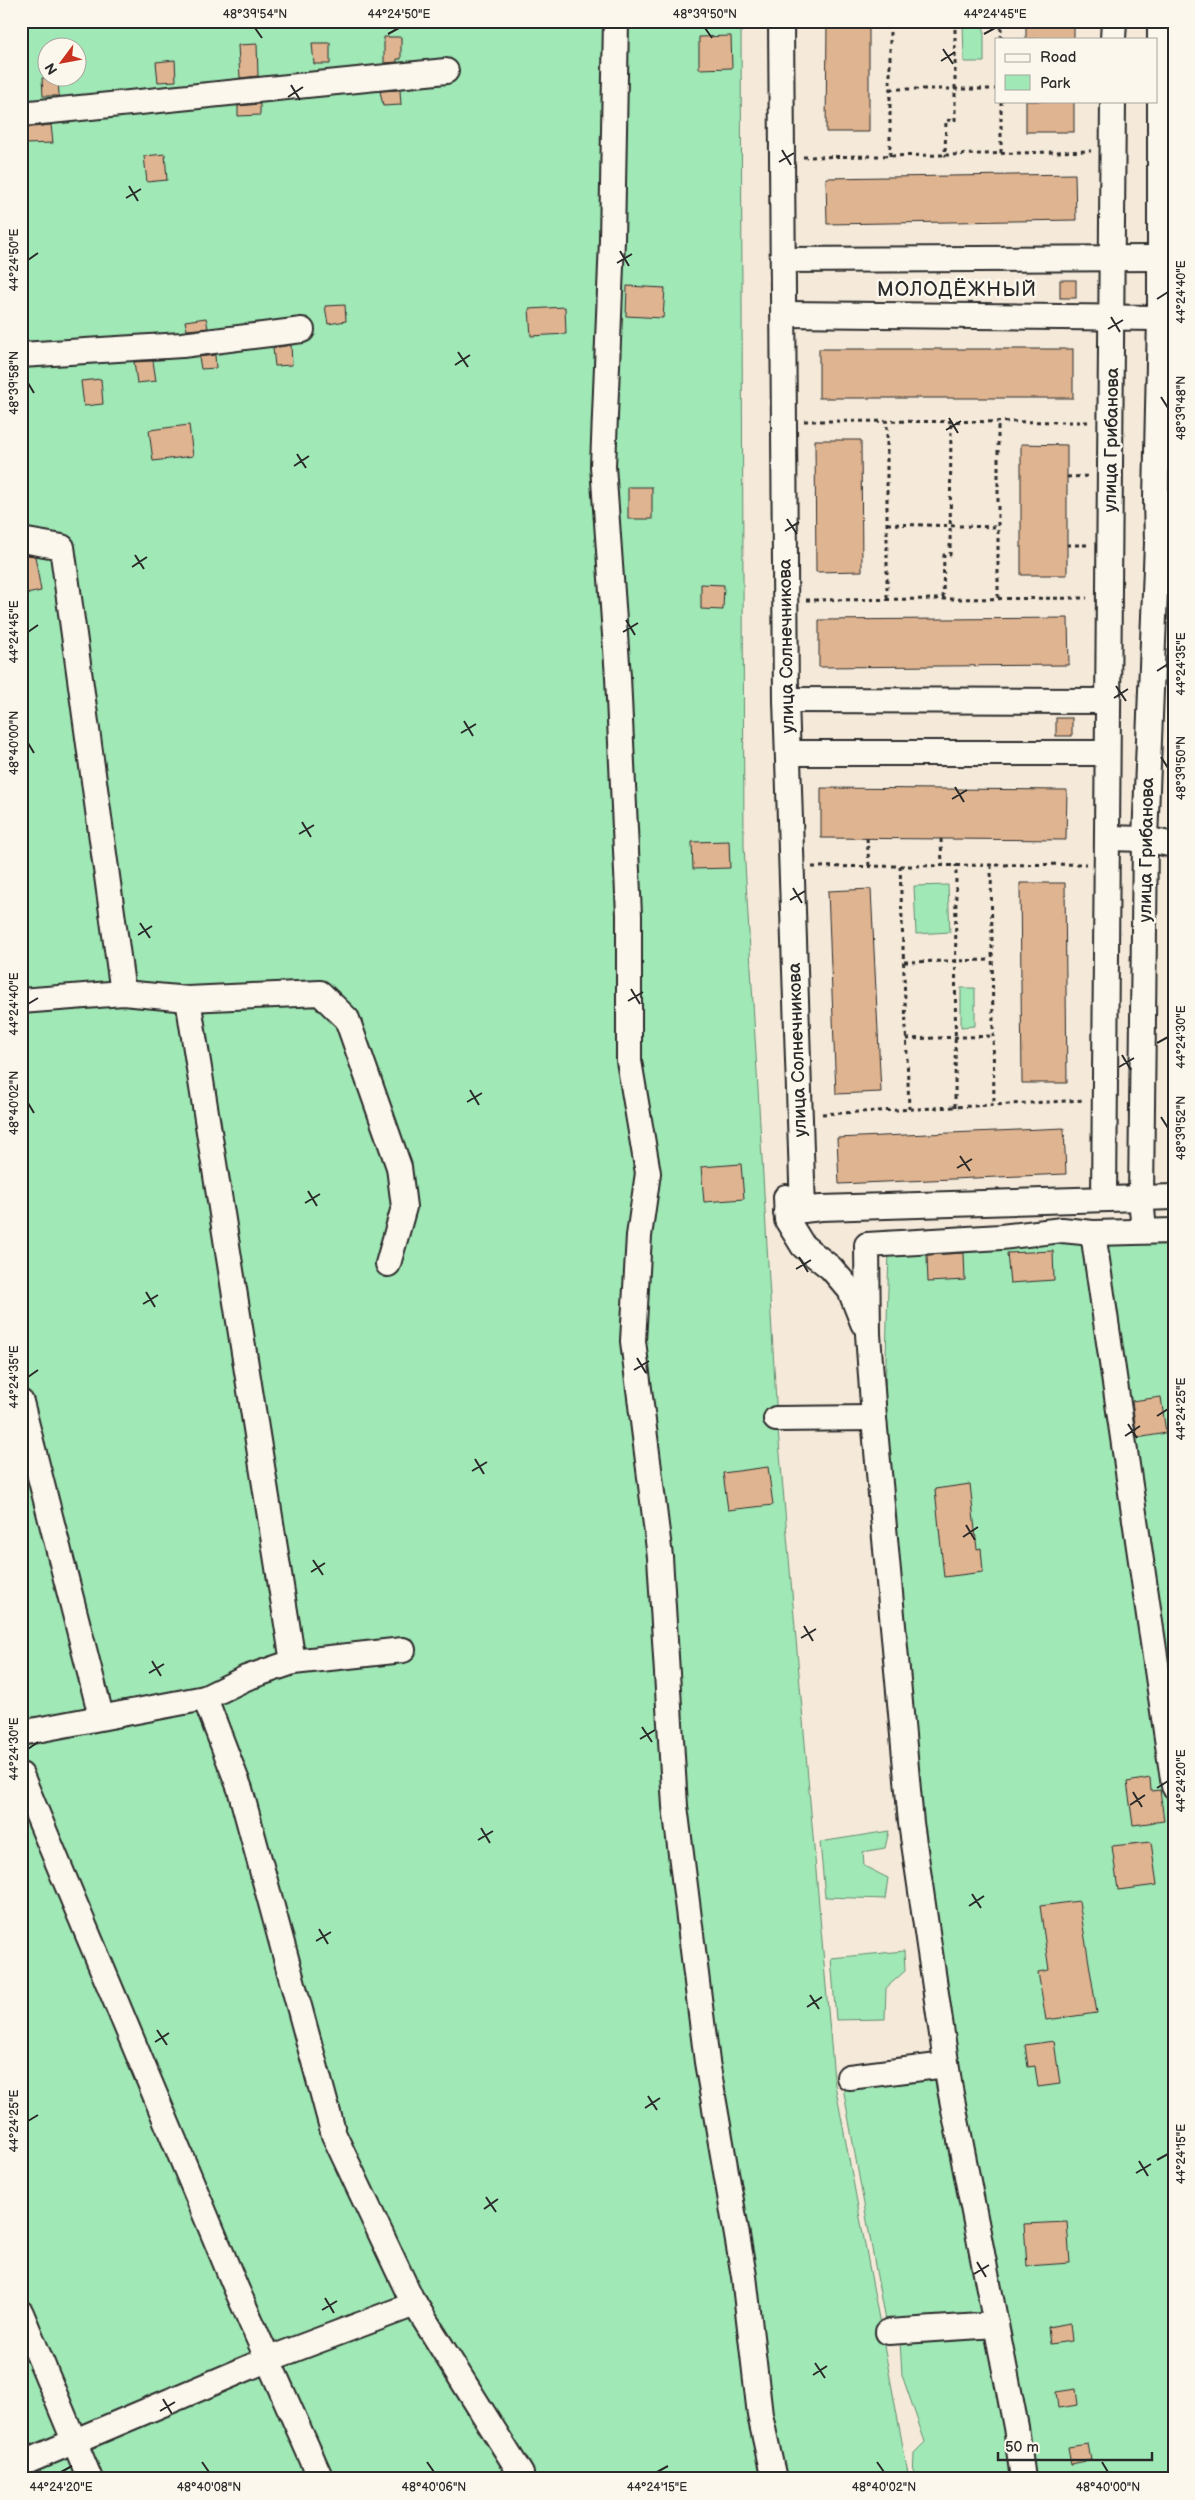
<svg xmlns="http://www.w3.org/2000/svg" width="1195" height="2500" font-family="'Balsamiq Sans',sans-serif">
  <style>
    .green { fill: #a0e8b6; stroke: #668a70; fill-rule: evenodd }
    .building { fill: #dfb490; stroke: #2b2b2b }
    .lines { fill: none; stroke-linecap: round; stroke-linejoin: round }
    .minor-casing { stroke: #2b2b2b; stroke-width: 28 }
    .path { stroke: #2b2b2b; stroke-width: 3; stroke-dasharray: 4 4; stroke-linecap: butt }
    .minor { stroke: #fbf7ec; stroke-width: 24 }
    .ticks { fill: none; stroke: #2b2b2b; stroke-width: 2 }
    .labels { text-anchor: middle; stroke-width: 5; stroke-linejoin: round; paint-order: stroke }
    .street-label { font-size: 18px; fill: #2b2b2b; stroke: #fbf7ec }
    .quarter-label { font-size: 20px; letter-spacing: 1px; fill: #2b2b2b; stroke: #fbf7ec }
    .neatline { fill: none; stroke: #2b2b2b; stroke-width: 2 }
    .ticks-label { font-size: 12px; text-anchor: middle; fill: #2b2b2b }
  </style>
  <rect width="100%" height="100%" fill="#f5eada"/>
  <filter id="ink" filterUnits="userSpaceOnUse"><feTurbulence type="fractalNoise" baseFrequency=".02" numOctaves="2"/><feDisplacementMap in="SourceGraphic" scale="10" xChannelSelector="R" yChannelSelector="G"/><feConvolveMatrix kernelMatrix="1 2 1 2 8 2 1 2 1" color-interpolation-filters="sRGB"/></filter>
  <g filter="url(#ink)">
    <g class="green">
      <path d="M21,21H741L744,846L777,1419L834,2079L909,2479H21ZM48,48H78V78H48Z"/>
      <polygon points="963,21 984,21 984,62 964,62"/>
      <polygon points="1174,245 1174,531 1170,527 1164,512 1171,247"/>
      <polygon points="948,885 950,932 916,934 914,886"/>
      <polygon points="961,988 975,988 975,1026 961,1027"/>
      <polygon points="1174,1235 1174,2479 1027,2479 916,1822 883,1467 889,1250"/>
      <polygon points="889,1831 885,1848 863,1852 864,1866 888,1878 885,1899 825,1897 820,1842"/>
      <polygon points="904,1951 905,1971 886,1988 885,2019 836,2020 831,1958"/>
      <polygon points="933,2072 989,2342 1013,2479 913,2479 914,2453 925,2442 902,2375 899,2325 885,2321 842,2082"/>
    </g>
    <g class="building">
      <polygon points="827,21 869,21 869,132 826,132"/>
      <rect x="1026" y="21" width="48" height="18"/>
      <polygon points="731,36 732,68 699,69 699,37"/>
      <polygon points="384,37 401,37 401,59 397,59 397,62 384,63"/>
      <polygon points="312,43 330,43 330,64 314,64"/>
      <polygon points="257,44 258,76 240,78 238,45"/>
      <polygon points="175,60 176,81 158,82 156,62"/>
      <polygon points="42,78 58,78 59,96 43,96"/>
      <polygon points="400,90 401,105 383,106 380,91"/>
      <rect x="1026" y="101" width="48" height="31"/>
      <polygon points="260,104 260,115 238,116 238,106"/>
      <polygon points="51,125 53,143 24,144 24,128"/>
      <polygon points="165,154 167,180 147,182 144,156"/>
      <polygon points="1075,174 1076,220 827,224 826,178"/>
      <rect x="1060" y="280" width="16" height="18"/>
      <polygon points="627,286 665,288 663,318 626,316"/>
      <polygon points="345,305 346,321 328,324 325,306"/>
      <polygon points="565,307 566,334 531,336 529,309"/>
      <polygon points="206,318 208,328 187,330 185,321"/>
      <polygon points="291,345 292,365 275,366 273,348"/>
      <rect x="819" y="349" width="254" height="49"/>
      <polygon points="215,355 216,368 201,369 199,357"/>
      <polygon points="153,361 156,381 137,383 134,362"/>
      <polygon points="101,379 103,404 84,406 81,381"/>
      <polygon points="189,425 193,456 153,461 149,430"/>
      <polygon points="815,440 861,440 862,571 816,572"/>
      <polygon points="1021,444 1067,445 1067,575 1021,575"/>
      <rect x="628" y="487" width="24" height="32"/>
      <polygon points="21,554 35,556 41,591 21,595"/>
      <polygon points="701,584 724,585 723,610 701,609"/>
      <polygon points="1068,618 1069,665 819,667 819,620"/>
      <rect x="1056" y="718" width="16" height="18"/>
      <polygon points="821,788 1067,790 1066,840 821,838"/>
      <polygon points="729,841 730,868 693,869 692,842"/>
      <polygon points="1020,883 1065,883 1067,1083 1022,1083"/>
      <polygon points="871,889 881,1092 836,1094 828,891"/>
      <polygon points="1064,1128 1066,1174 839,1184 837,1138"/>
      <polygon points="741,1164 744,1199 704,1202 701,1167"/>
      <polygon points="1053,1251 1054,1280 1010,1283 1007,1253"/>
      <polygon points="964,1253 965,1280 928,1282 927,1255"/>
      <polygon points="1161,1397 1166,1433 1137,1438 1132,1401"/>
      <polygon points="768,1467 773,1505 728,1510 723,1473"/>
      <polygon points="970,1484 977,1549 981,1548 983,1572 944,1577 935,1489"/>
      <polygon points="1150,1778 1151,1791 1160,1790 1164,1821 1133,1825 1127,1782"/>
      <polygon points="1151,1842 1157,1885 1118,1890 1112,1846"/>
      <polygon points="1079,1901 1097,2013 1046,2020 1038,1972 1049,1970 1040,1906"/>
      <polygon points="1054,2041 1060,2084 1038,2087 1035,2066 1028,2067 1025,2045"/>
      <polygon points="1067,2222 1070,2263 1027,2266 1024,2224"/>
      <polygon points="1070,2323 1072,2341 1050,2344 1048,2327"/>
      <polygon points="1076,2389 1078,2405 1058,2408 1056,2392"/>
      <polygon points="1088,2444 1091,2460 1071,2464 1068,2447"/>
    </g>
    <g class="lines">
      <g class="minor-casing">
        <g id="minor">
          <polyline points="616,21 612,240 603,466 618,677 629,915 629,1061 648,1173 639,1236 633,1341 660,1557 675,1806 707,2062 744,2276 760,2415 774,2479"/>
          <polyline points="781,21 786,700 803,1210"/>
          <polyline points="1113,39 1114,21"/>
          <polyline points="21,114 446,71"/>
          <polyline points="783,260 1160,258"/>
          <polyline points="784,314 1160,318"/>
          <polyline points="21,355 182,345 302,330"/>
          <polyline points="21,540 62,547 123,993"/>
          <polyline points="786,700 1108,701"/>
          <polyline points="788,753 1107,753"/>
          <polyline points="1107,838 1145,839 1174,845"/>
          <polyline points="188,999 293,1662"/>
          <polyline points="21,1001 123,993 188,999 320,993 347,1019 399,1167 404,1207 388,1264"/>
          <polyline points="786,1197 787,1220 803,1246 831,1268 850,1290 863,1323"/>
          <polyline points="1104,1199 1113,101"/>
          <polyline points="786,1212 821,1208 1174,1197"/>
          <polyline points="1144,1231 1141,1198 1145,839 1157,543 1156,498 1160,318 1160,21"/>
          <polyline points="1093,1233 1174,1231"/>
          <polyline points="21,1402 101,1716"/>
          <polyline points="776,1419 874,1418"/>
          <polyline points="205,1698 240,1789 334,2135 411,2298 521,2474"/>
          <polyline points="21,1733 205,1698 246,1678 293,1662 403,1650"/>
          <polyline points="21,1775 236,2288 321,2479"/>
          <polyline points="849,2077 946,2065"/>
          <polyline points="21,2313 90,2479"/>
          <polyline points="888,2332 996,2325"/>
          <polyline points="21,2464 269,2359 415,2304"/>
          <polyline points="1023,2479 1016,2427 950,2089 911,1823 874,1418 868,1334 867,1245 1001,1237 1062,1230 1093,1233 1174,1786"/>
        </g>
      </g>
      <g class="path">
        <polyline points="955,21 955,121 946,120 945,155 1091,151"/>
        <polyline points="1001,39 1001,21"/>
        <polyline points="890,89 996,89"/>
        <polyline points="1001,101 1001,154"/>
        <polyline points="890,156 890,21"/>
        <polyline points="803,157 945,155"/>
        <polyline points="804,421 1090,422"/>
        <polyline points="1067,477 1090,476"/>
        <polyline points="887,524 998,527"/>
        <polyline points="1067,545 1089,545"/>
        <polyline points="887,598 887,420"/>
        <polyline points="943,598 944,555 950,555 951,420"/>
        <polyline points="998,598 998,421"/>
        <polyline points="806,600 1087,598"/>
        <polyline points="867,838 869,866"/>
        <polyline points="941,839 942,865"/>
        <polyline points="991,865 994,1105"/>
        <polyline points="900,866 909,1109"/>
        <polyline points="812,867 1086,864"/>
        <polyline points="904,962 992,960"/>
        <polyline points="906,1039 993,1036"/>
        <polyline points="955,1107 956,865"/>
        <polyline points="822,1114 1085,1100"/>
      </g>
      <use href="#minor" class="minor"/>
    </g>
  </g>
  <path class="ticks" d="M255,28L262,38M705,28L712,38M388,34L399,28M984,34L995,28M943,49L953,64M941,61L955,52M291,85L300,100M288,97L303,87M782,150L791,165M779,162L794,153M129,186L138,201M126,198L141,189M620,251L629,266M28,260L38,253M617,263L632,254M1157,299L1168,292M1111,317L1120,332M1108,329L1123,320M458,352L468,367M455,365L470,355M28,383L34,393M1161,397L1168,408M949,418L958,433M946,430L961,421M297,454L306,468M294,466L309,456M787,519L797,534M785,531L799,522M135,555L144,569M132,567L147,557M626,620L635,635M28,632L38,625M623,632L638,623M1157,671L1168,664M1116,686L1126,701M1114,698L1128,689M464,721L473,736M461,733L476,724M28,743L34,753M1161,757L1168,768M955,787L964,802M952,799L967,790M302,822L311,837M299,834L314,825M793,888L802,903M790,900L805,891M140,923L150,938M138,935L152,926M631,989L640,1004M628,1001L643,992M28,1004L38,998M1157,1043L1168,1037M1122,1055L1131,1070M1119,1067L1134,1058M470,1090L479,1105M467,1102L482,1093M28,1103L34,1113M1161,1117L1168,1128M960,1156L970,1171M957,1168L972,1159M308,1191L317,1206M305,1203L320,1194M799,1257L808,1272M796,1269L811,1260M146,1292L155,1307M143,1304L158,1295M637,1358L646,1373M634,1370L649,1361M28,1377L38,1370M1157,1416L1168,1409M1128,1424L1137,1438M1125,1436L1140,1426M475,1459L484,1474M472,1471L487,1462M966,1525L975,1540M963,1537L978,1527M313,1560L323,1575M311,1572L325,1563M804,1626L813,1641M801,1638L816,1629M152,1661L161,1676M149,1673L164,1664M642,1727L652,1742M640,1739L655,1730M28,1749L38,1742M1157,1788L1168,1781M1133,1792L1142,1807M1130,1805L1145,1795M481,1828L490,1843M478,1840L493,1831M972,1894L981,1908M969,1906L984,1896M319,1929L328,1944M316,1941L331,1932M810,1995L819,2009M807,2007L822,1997M157,2030L167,2045M155,2042L169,2033M648,2096L657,2110M645,2108L660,2098M28,2121L38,2115M1157,2160L1168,2154M1139,2161L1148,2176M1136,2173L1151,2164M486,2197L496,2212M484,2209L498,2199M977,2262L986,2277M974,2274L989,2265M325,2298L334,2313M322,2310L337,2301M815,2363L825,2378M813,2375L827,2366M163,2399L172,2414M160,2411L175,2402M202,2462L209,2472M427,2462L434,2472M877,2462L884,2472M1102,2462L1108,2472M61,2472L72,2466M657,2472L668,2466"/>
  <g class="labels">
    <g class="street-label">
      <text transform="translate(1111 440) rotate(-89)" y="6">улица Грибанова</text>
      <text transform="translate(786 646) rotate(-91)" y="6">улица Солнечникова</text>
      <text transform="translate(1146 850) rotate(-89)" y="6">улица Грибанова</text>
      <text transform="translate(797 1050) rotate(-92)" y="6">улица Солнечникова</text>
    </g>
    <g class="quarter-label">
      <text x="957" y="296">МОЛОДЁЖНЫЙ</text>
    </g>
  </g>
  <rect width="1195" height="2500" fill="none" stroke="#fbf7ec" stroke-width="55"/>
  <rect x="995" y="38" width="162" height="65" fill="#fbf7ec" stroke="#a8a59f"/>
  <rect x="1005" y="54" width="25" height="8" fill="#fbf7ec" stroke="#a8a59f"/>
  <text x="1040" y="62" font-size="15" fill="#2b2b2b">Road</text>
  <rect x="1005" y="75" width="25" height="15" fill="#a0e8b6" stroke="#a8a59f"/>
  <text x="1040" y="88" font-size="15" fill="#2b2b2b">Park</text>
  <g transform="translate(62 62) rotate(238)"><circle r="24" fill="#fbf7ec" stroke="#a8a59f"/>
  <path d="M0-4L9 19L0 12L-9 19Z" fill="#c8321e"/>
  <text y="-8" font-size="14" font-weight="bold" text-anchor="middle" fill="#2b2b2b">N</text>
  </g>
  <path d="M998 2452v8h154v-8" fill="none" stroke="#2b2b2b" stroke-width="2.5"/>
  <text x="1005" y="2452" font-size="15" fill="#2b2b2b" stroke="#fbf7ec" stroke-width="4" paint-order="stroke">50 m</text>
  <rect x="28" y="28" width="1140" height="2444" class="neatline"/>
  <g class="ticks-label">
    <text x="255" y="18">48°39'54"N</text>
    <text x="399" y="18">44°24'50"E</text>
    <text x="705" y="18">48°39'50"N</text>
    <text x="995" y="18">44°24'45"E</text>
    <text transform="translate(14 260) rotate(-90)" y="4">44°24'50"E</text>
    <text transform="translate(1181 292) rotate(-90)" y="4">44°24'40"E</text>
    <text transform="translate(14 383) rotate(-90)" y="4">48°39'58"N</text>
    <text transform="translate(1181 408) rotate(-90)" y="4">48°39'48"N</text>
    <text transform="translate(14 632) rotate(-90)" y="4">44°24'45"E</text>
    <text transform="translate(1181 664) rotate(-90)" y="4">44°24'35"E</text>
    <text transform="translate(14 743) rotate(-90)" y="4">48°40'00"N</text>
    <text transform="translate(1181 768) rotate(-90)" y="4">48°39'50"N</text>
    <text transform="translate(14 1004) rotate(-90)" y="4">44°24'40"E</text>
    <text transform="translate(1181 1037) rotate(-90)" y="4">44°24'30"E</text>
    <text transform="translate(14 1103) rotate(-90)" y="4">48°40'02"N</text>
    <text transform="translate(1181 1128) rotate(-90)" y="4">48°39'52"N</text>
    <text transform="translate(14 1377) rotate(-90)" y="4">44°24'35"E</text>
    <text transform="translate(1181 1409) rotate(-90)" y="4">44°24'25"E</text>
    <text transform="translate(14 1749) rotate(-90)" y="4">44°24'30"E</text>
    <text transform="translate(1181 1781) rotate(-90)" y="4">44°24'20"E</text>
    <text transform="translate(14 2121) rotate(-90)" y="4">44°24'25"E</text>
    <text transform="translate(1181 2154) rotate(-90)" y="4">44°24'15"E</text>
    <text x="61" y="2491">44°24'20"E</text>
    <text x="209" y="2491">48°40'08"N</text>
    <text x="434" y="2491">48°40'06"N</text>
    <text x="657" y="2491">44°24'15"E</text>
    <text x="884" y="2491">48°40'02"N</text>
    <text x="1108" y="2491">48°40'00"N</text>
  </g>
</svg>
